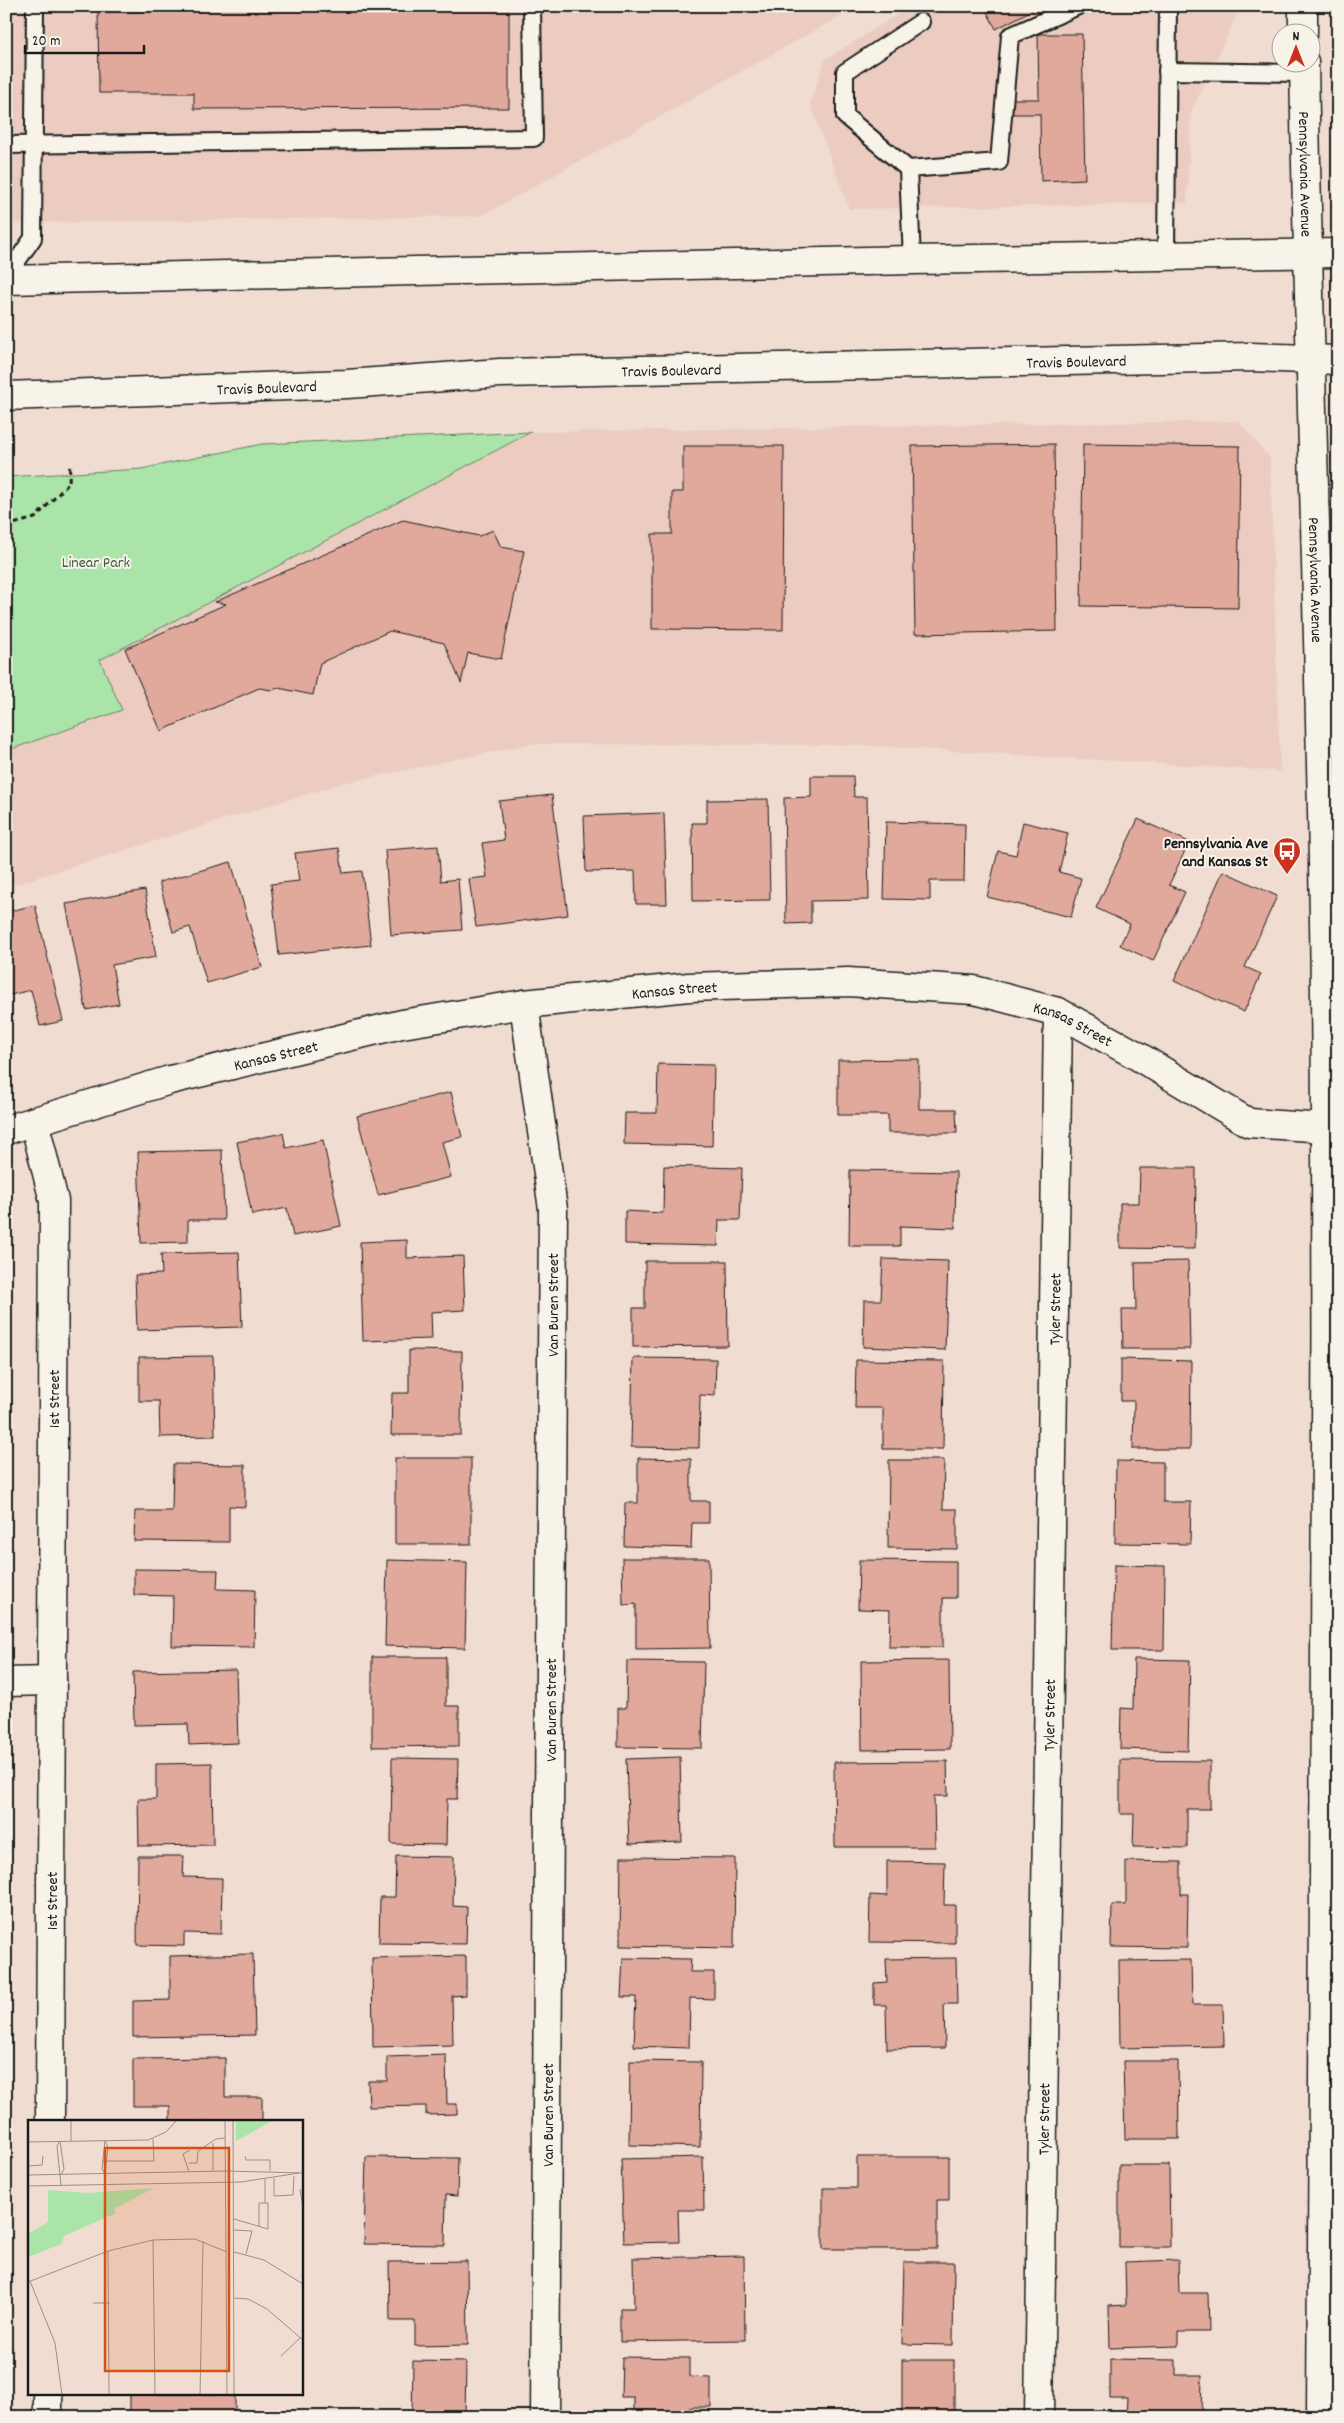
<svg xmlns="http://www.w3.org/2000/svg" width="1344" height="2423" font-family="Dekko,sans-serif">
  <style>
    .built { fill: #ecccc1 }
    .green { fill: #aae4a8; stroke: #638062 }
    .building { fill: #e1a89c; stroke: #1c1c1c }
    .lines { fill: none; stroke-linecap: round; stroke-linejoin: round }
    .lane-casing { stroke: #1c1c1c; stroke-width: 20 }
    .street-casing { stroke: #1c1c1c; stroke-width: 31 }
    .secondary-casing { stroke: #1c1c1c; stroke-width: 31 }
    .path { stroke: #1c1c1c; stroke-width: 3; stroke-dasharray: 5 4; stroke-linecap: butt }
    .lane { stroke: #f7f3e8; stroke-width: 16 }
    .street { stroke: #f7f3e8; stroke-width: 28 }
    .secondary { stroke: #f7f3e8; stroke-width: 28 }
    .labels { text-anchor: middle; stroke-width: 4; stroke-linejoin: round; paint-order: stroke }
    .street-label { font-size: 16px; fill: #1c1c1c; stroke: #f7f3e8 }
    .park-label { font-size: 16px; fill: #475846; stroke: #f7f3e8 }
    .poi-label { font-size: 16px; font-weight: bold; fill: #1c1c1c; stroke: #f7f3e8; text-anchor: end }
    .inset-road { fill: none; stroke: #9b8f89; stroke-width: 1 }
    .view { fill: #d4530e; fill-opacity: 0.15; stroke: #d4530e; stroke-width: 2.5 }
    .inset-edge { fill: none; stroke: #1c1c1c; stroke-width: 2.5 }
  </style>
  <rect width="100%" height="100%" fill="#f0dcd1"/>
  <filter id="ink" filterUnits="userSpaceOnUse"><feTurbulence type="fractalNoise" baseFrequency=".02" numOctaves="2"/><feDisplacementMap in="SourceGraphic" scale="10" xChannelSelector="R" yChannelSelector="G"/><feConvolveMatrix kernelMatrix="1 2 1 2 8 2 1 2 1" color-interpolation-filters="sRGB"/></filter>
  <g filter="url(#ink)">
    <g class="built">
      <polygon points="6,6 859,6 481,216 6,223"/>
      <polygon points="911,6 1241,6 1191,112 1187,203 849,209 810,103 825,60"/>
      <polygon points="1238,421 1270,458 1280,771 857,745 531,744 343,783 6,887 6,751 122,710 100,660 531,432"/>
    </g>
    <polygon class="green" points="531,432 100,660 122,710 6,751 6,477 141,469 262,444"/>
    <g class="building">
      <polygon points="193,6 509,6 509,108 194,109 194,93 99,93 98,12 193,11"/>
      <polygon points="984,6 1057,6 1040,15 1036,8 996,29"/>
      <polygon points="1038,34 1082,34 1085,179 1041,181 1040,114 1010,114 1010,99 1039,99"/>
      <polygon points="1054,444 1057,631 915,634 912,446"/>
      <polygon points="1083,444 1240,446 1238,608 1081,606"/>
      <polygon points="683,446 784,446 783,630 652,629 652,534 672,534 672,492 683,492"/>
      <polygon points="403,520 479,536 493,530 501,547 524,551 501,659 468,653 461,683 444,643 390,631 320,663 313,695 278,688 272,690 259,688 161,731 125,649 226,604 215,602"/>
      <polygon points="811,776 853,776 854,797 867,797 869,900 811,901 811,923 786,924 784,798 811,797"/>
      <polygon points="552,795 568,915 476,927 469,879 487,877 482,843 504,840 499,801"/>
      <polygon points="768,799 770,900 693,901 692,823 707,823 707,800"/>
      <polygon points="664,813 667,904 636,904 635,871 586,872 584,816"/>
      <polygon points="1138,819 1189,842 1169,885 1185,892 1153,961 1120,945 1130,924 1096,908"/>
      <polygon points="886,822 965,824 964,881 930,881 930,900 884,899"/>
      <polygon points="1023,822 1068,833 1059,872 1081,878 1071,917 987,897 998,851 1016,855"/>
      <polygon points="438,846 441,881 458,879 462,930 391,935 385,850"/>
      <polygon points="339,848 343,873 362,871 371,945 279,955 271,884 299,881 295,853"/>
      <polygon points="231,862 262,967 207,983 190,927 173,932 159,882"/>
      <polygon points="1223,871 1277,896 1245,967 1261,974 1244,1012 1174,981"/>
      <polygon points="145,890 156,957 112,965 119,1004 86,1010 66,904"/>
      <polygon points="35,905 63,1021 40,1026 31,990 6,996 6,912"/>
      <polygon points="919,1059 919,1109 956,1109 957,1133 888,1133 888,1115 838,1115 838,1060"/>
      <polygon points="658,1064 714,1065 712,1146 624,1144 625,1113 657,1113"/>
      <polygon points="451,1092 462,1137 442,1142 451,1177 378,1195 357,1116"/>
      <polygon points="283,1133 286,1148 323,1140 341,1226 293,1236 287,1208 252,1215 237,1142"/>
      <polygon points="222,1150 224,1220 188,1220 188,1242 141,1243 138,1152"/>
      <polygon points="664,1166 742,1168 740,1220 719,1220 718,1246 625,1244 625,1211 663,1213"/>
      <polygon points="1140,1168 1196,1168 1195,1249 1120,1248 1120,1203 1139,1203"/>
      <polygon points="850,1170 956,1172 955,1228 900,1226 900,1246 849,1246"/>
      <polygon points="407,1240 407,1258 463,1256 465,1310 431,1312 432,1339 363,1341 360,1242"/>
      <polygon points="239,1252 242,1327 137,1330 135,1275 162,1274 161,1254"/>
      <polygon points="883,1259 948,1261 945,1350 863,1347 864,1300 881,1300"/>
      <polygon points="645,1261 727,1261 728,1346 633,1347 633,1308 645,1308"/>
      <polygon points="1188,1261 1190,1349 1123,1349 1122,1310 1136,1310 1135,1262"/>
      <polygon points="409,1350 462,1351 461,1435 391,1435 392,1393 409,1393"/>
      <polygon points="213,1356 215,1436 160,1437 159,1401 139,1401 139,1357"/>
      <polygon points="633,1358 716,1359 715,1396 700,1395 699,1448 631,1447"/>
      <polygon points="1121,1359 1191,1361 1190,1449 1133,1449 1134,1401 1121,1401"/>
      <polygon points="856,1360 944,1361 943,1449 883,1449 883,1408 855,1408"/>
      <rect x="395" y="1458" width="76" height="86"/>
      <polygon points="638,1458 691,1459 691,1501 709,1501 709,1523 692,1523 691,1548 624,1546 625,1503 638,1503"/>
      <polygon points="889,1460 944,1460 943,1509 957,1509 957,1549 888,1548"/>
      <polygon points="1116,1461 1163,1462 1163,1502 1191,1502 1190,1544 1115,1543"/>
      <polygon points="173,1464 245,1465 245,1507 229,1506 229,1542 134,1541 135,1511 172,1511"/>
      <polygon points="622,1558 709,1558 710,1648 636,1649 636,1604 623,1605"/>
      <polygon points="387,1560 467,1562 465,1648 385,1646"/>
      <polygon points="859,1560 956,1561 956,1598 943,1598 943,1647 889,1647 890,1610 858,1609"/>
      <polygon points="1114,1565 1165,1566 1164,1650 1112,1650"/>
      <polygon points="134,1569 218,1570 217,1589 255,1590 254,1647 172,1646 173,1596 134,1595"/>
      <polygon points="372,1657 446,1657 446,1706 459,1706 459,1746 372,1747"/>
      <polygon points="1134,1659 1190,1660 1188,1751 1120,1749 1121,1708 1133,1709"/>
      <polygon points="949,1660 950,1749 862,1750 861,1661"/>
      <polygon points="627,1661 704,1662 702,1748 618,1747 618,1708 626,1708"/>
      <polygon points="236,1670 238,1743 189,1745 188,1724 134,1725 133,1672"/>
      <polygon points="680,1757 682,1842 629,1844 626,1759"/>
      <polygon points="392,1758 458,1759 457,1799 447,1799 446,1845 391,1844"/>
      <polygon points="1120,1760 1210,1761 1210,1809 1187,1809 1187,1848 1133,1847 1134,1814 1120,1814"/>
      <polygon points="947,1761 948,1796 934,1796 935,1847 835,1847 834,1762"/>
      <polygon points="212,1763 213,1845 139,1846 138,1799 156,1799 156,1764"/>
      <polygon points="138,1856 184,1856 183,1877 222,1878 221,1934 184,1933 184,1946 137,1945"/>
      <polygon points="396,1856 454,1857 453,1906 467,1907 466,1944 379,1943 380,1897 395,1897"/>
      <polygon points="621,1857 735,1858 734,1948 620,1946"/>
      <polygon points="887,1861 945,1862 944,1905 955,1905 955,1943 869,1942 870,1895 887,1896"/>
      <polygon points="1126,1861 1181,1862 1181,1894 1188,1894 1187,1948 1111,1947 1112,1905 1126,1905"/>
      <polygon points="253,1954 255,2035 133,2037 133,2001 170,2000 170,1956"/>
      <polygon points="466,1956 466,1995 452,1996 453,2045 373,2047 372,1958"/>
      <polygon points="623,1958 691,1959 690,1972 714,1972 714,1999 690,1998 689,2048 634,2046 636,1997 621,1997"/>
      <polygon points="956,1958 957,2004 944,2004 945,2048 887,2049 886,2005 874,2005 874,1983 887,1982 886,1959"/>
      <polygon points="1191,1960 1192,2005 1223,2005 1224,2046 1120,2048 1119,1961"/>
      <polygon points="446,2055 447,2104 457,2104 457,2114 426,2115 426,2106 369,2107 368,2081 387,2081 387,2057"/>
      <polygon points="225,2058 225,2097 262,2097 262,2122 170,2122 170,2106 133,2106 133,2059"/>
      <polygon points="630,2061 701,2062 700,2147 629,2145"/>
      <polygon points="1123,2061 1178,2061 1179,2139 1125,2139"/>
      <polygon points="366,2157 458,2158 457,2196 446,2195 445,2245 364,2244"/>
      <polygon points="703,2157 704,2210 678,2210 679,2242 624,2243 621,2159"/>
      <polygon points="857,2157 949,2157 949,2200 937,2200 937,2249 823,2249 823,2188 857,2188"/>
      <polygon points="1119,2165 1169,2165 1170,2247 1119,2247"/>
      <polygon points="744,2256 745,2340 620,2342 620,2308 634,2308 633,2258"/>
      <polygon points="1178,2260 1179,2293 1208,2293 1209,2332 1178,2332 1178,2346 1110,2348 1109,2306 1126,2305 1125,2262"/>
      <polygon points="467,2261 468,2345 415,2346 415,2321 390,2321 389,2262"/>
      <polygon points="904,2262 954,2262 953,2345 902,2344"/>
      <polygon points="622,2357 689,2358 689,2377 711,2378 711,2407 690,2407 690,2417 634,2417 634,2397 621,2397"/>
      <polygon points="1110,2359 1176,2360 1176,2375 1202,2375 1201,2417 1126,2417 1127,2398 1110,2398"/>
      <rect x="902" y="2360" width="52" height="57"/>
      <polygon points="413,2361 466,2362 465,2417 412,2417"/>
      <rect x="130" y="2394" width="105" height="23"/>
    </g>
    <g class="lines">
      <g class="lane-casing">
        <g id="lane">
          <polyline points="1167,71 1304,73"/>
          <polyline points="6,145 534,138 532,6"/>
          <polyline points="908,169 999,162 1010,36 1078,6"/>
          <polyline points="1166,255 1168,6"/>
          <polyline points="912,260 908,169 845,116 845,72 921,22"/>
          <polyline points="6,277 33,238 35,6"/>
        </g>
      </g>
      <g class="street-casing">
        <g id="street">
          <polyline points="524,1004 553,1209 545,2417"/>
          <polyline points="34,1121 54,1201 50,2122"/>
          <path id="s1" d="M6,1130L170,1080L402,1024L524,1004L689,987L848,982L974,990L1058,1012L1136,1055L1249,1123L1326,1128"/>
          <polyline points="6,1682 52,1681"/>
          <polyline points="48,2417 48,2394"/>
          <path id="s2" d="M1039,2417L1058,1012"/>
        </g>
      </g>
      <g class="secondary-casing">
        <g id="secondary">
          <polyline points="1303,6 1303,32"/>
          <path id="s3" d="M1304,62C1310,417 1325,772 1326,1127C1328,1557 1323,1987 1321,2417"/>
          <polyline points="6,280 912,260 1338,253"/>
          <path id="s4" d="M6,396L347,384L500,373L1251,357L1338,360"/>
        </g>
      </g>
      <polyline class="path" points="6,526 35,518 69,483 70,464"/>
      <use href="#lane" class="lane"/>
      <use href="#street" class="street"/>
      <use href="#secondary" class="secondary"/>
    </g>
  </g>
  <defs>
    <g id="bus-pin" transform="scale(1.4375)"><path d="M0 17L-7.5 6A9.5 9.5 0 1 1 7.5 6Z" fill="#c8321e" stroke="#f7f3e8"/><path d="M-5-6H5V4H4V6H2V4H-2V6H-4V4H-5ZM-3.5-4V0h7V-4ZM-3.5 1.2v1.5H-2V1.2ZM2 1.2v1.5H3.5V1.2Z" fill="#fff"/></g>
  </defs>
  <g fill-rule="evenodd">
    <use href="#bus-pin" x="1287" y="851"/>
  </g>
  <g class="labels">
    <g class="street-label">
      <text dy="6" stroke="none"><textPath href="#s3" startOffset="112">Pennsylvania Avenue</textPath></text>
      <text dy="6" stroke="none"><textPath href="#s4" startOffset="1071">Travis Boulevard</textPath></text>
      <text dy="6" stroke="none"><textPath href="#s4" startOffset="666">Travis Boulevard</textPath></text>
      <text dy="6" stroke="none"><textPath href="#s4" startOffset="261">Travis Boulevard</textPath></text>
      <text dy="6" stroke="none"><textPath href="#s3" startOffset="518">Pennsylvania Avenue</textPath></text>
      <text dy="6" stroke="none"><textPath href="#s1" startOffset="685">Kansas Street</textPath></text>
      <text dy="6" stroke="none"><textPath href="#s1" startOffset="1090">Kansas Street</textPath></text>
      <text dy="6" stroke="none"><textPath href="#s1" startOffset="280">Kansas Street</textPath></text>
      <text transform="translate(552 1305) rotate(-90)" y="6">Van Buren Street</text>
      <text dy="6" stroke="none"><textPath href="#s2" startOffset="1108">Tyler Street</textPath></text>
      <text transform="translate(53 1399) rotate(-90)" y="6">1st Street</text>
      <text transform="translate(550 1710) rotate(-90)" y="6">Van Buren Street</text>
      <text dy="6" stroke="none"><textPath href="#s2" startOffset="702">Tyler Street</textPath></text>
      <text transform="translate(51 1901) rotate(-90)" y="6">1st Street</text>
      <text transform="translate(547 2115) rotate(-90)" y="6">Van Buren Street</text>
      <text dy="6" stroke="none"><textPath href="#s2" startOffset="298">Tyler Street</textPath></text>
    </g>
    <g class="park-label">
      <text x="96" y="567">Linear Park</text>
    </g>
    <g class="poi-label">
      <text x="1268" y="848">Pennsylvania Ave<tspan x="1268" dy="18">and Kansas St</tspan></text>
    </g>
  </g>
  <g transform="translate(28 2120)">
    <rect width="275" height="275" fill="#f0dcd1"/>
    <path d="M208,0H246L208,21ZM126,68L86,89L88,93L36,116L33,124L0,137V114L20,102V70L60,73Z" fill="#aae4a8"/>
    <path class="inset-road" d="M43,0V21M197,0L199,275M205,0L206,275M32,21L29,26L33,65M32,21L36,49L33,55M77,21L80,27L77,54M77,21L74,49L77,54M0,22L120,20L138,12L149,0M217,36L218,40H242V51M74,41H126L125,19M161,43H169L170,31L188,19L197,18M0,46L14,45L15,36M185,51V23M161,52L155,34L162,30M0,55L198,51L275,53M246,58V76L265,75L266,56M237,59V83M0,66L213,62L271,53M272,69L275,87M206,99L240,109V83H231V106M206,110L224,111L218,134M125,120L127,275M80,131L81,275M206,132L236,140L275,164M2,161L27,223L34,275M0,162L80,131L125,120L167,119L199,132M206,178L220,179L239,189L275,220M65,183H82M253,236L273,217M172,275L175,121"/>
    <path class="view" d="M77,28H201V251H77Z"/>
    <rect width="275" height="275" class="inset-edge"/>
  </g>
  <rect width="1344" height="2423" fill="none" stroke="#f7f3e8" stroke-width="25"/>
  <rect x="12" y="12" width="1319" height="2398" fill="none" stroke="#1c1c1c" stroke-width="2" filter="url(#ink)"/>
  <g transform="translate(1296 48)"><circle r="24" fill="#f7f3e8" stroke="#9f9d96"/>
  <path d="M0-4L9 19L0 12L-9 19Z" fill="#c8321e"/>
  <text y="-8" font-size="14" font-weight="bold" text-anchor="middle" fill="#1c1c1c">N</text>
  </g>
  <path d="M25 45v8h119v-8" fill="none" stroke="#1c1c1c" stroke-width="2.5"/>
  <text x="32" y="45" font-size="15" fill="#1c1c1c" stroke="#f7f3e8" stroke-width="4" paint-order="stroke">20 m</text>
</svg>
